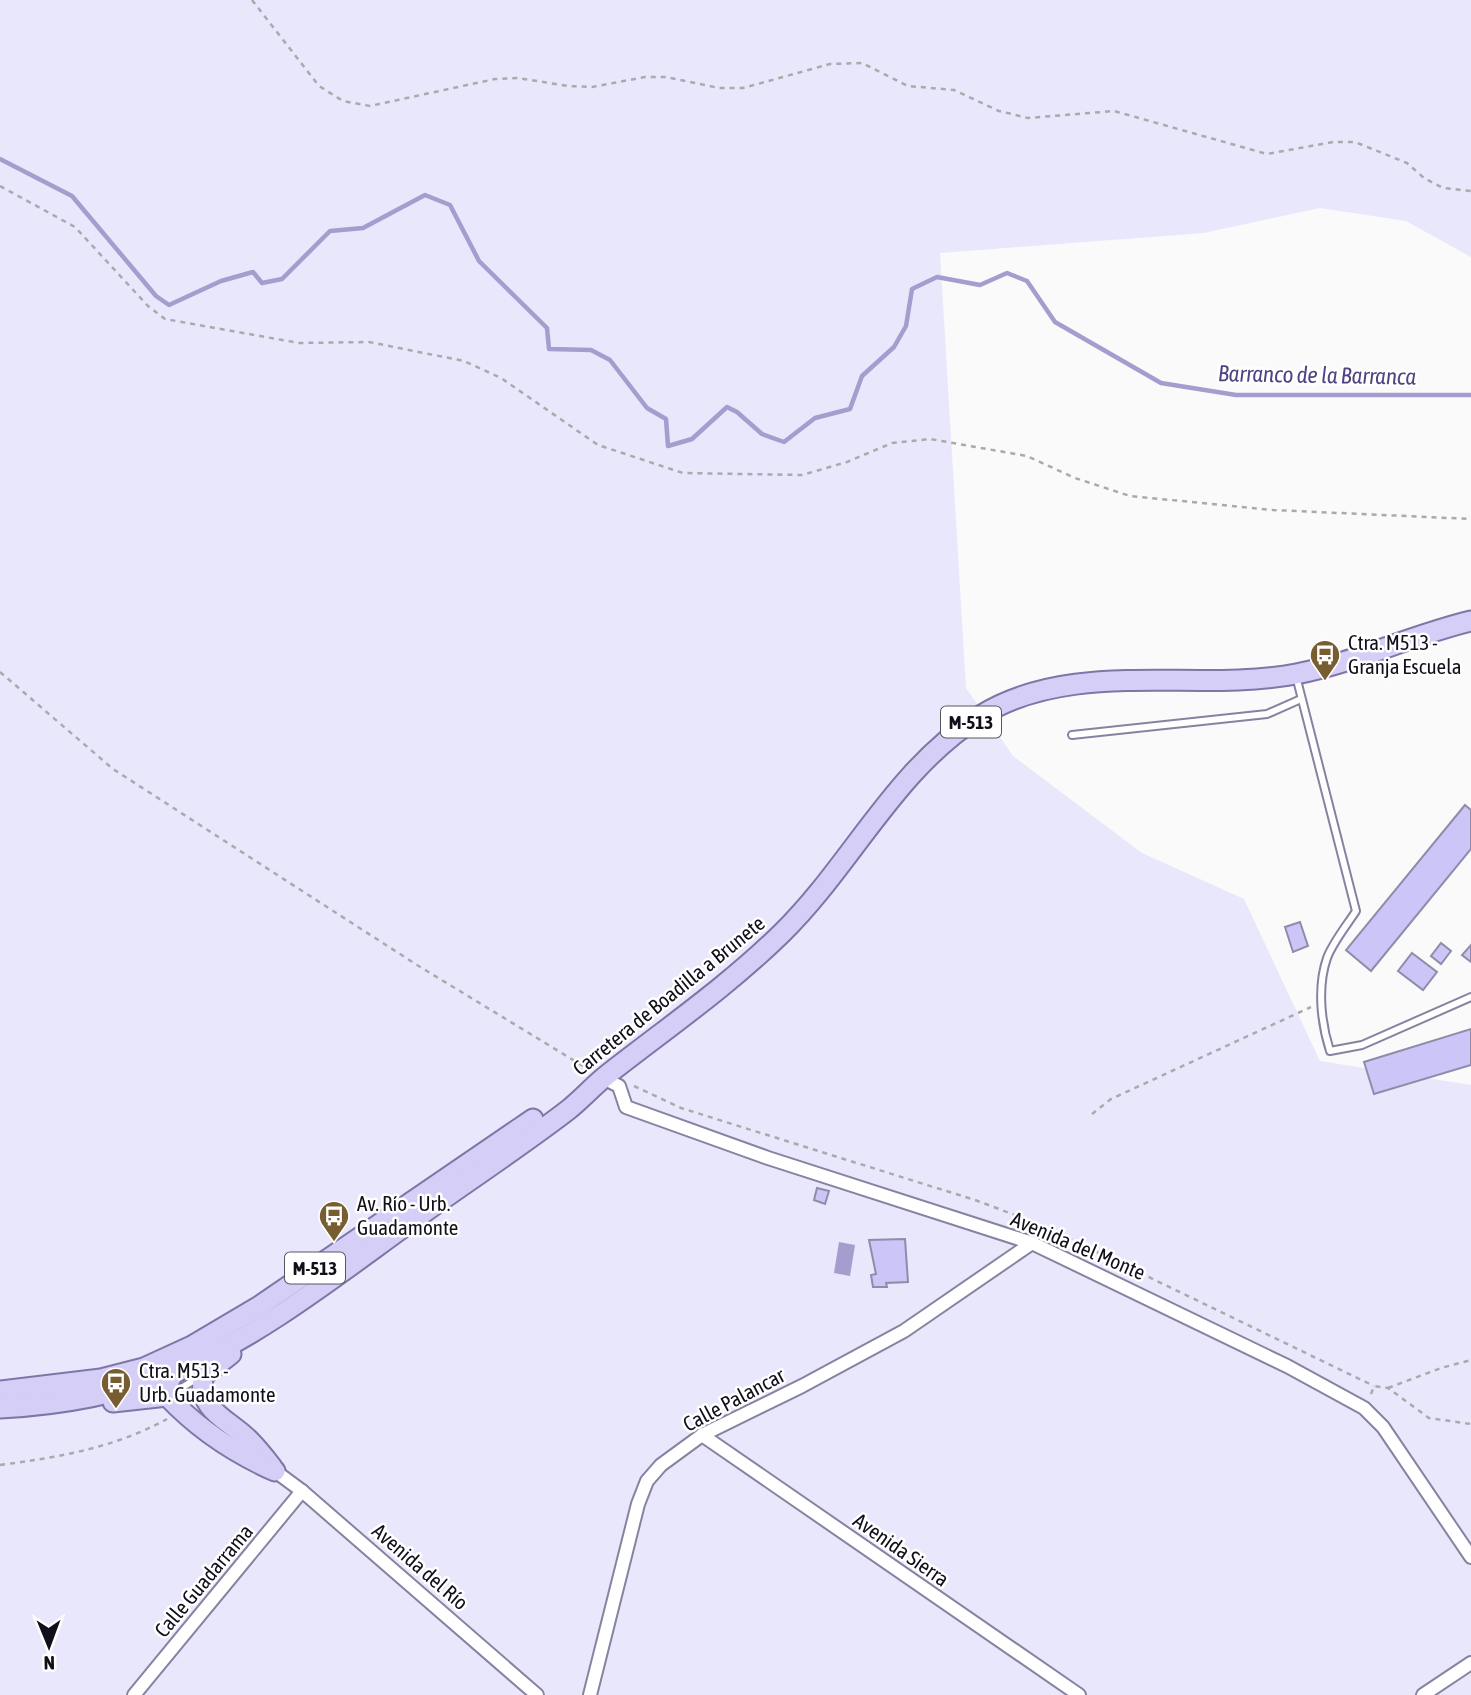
<svg xmlns="http://www.w3.org/2000/svg" width="1471" height="1695" font-family="'Asap Condensed',sans-serif">
  <style>
    .green { fill: #e9e7fb }
    .water { fill: #a49dce }
    .lines { fill: none; stroke-linecap: round; stroke-linejoin: round }
    .stream { stroke: #a49dce; stroke-width: 4.5 }
    .building { fill: #ccc5f8; stroke: #8f8caa; stroke-width: 2 }
    .lane-casing { stroke: #8683a1; stroke-width: 10 }
    .street-casing { stroke: #8683a1; stroke-width: 16 }
    .primary-casing { stroke: #7e76a6; stroke-width: 23 }
    .path { stroke: #aaaaad; stroke-width: 2.5; stroke-dasharray: 5 5; stroke-linecap: butt }
    .lane { stroke: #fff; stroke-width: 6 }
    .street { stroke: #fff; stroke-width: 12 }
    .primary { stroke: #d5cef7; stroke-width: 19 }
    .labels { text-anchor: middle; stroke-width: 5; stroke-linejoin: round; paint-order: stroke }
    .shield { fill: #fff; stroke: #58575f; stroke-width: 2 }
    .shield-label { font-size: 19px; font-weight: bold; fill: #100f1a }
    .poi-label { font-size: 21px; fill: #100f1a; stroke: #fff; text-anchor: start }
    .street-label { font-size: 21px; fill: #100f1a; stroke: #fff }
    .water-label { font-size: 23px; font-style: italic; fill: #504381; stroke: #fff }
  </style>
  <rect width="100%" height="100%" fill="#fafafa"/>
  <polygon class="green" points="0,0 1471,0 1471,257 1406,221 1320,208 1204,233 940,253 966,688 1013,756 1142,853 1244,899 1320,1061 1471,1085 1471,1695 0,1695"/>
  <polygon class="water" points="839,1242 855,1245 850,1276 834,1273"/>
  <g class="lines">
    <polyline class="stream" points="0,159 72,196 156,296 169,305 221,281 253,272 262,283 282,279 330,231 363,228 425,195 450,205 479,261 547,328 549,349 591,350 610,360 647,408 666,419 668,446 692,439 727,407 737,412 762,434 784,442 815,418 850,409 862,376 894,347 906,326 912,289 937,277 980,285 1007,273 1027,281 1055,322 1161,383 1236,395 1471,395"/>
  </g>
  <g class="building">
    <polygon points="1465,805 1471,810 1471,849 1371,971 1346,950"/>
    <polygon points="1300,922 1308,946 1293,952 1285,927"/>
    <polygon points="1441,943 1451,951 1441,964 1431,956"/>
    <polygon points="1471,945 1471,962 1462,955"/>
    <polygon points="1412,953 1437,972 1423,990 1398,971"/>
    <polygon points="1471,1029 1471,1065 1374,1094 1364,1062"/>
    <polygon points="817,1188 829,1191 825,1204 814,1200"/>
    <polygon points="905,1239 908,1282 886,1283 887,1287 873,1287 871,1275 876,1274 869,1240"/>
  </g>
  <g class="lines">
    <g class="lane-casing">
      <g id="lane">
        <path d="M1296,676L1356,911C1347,925 1333,942 1327,958C1317,987 1321,1023 1330,1051L1362,1045L1471,997"/>
        <polyline points="1072,735 1267,714 1301,699"/>
        <polyline points="171,1394 198,1378"/>
      </g>
    </g>
    <g class="street-casing">
      <g id="street">
        <polyline points="603,1078 619,1086 626,1107 768,1158 1032,1243 1287,1366 1364,1408 1383,1427 1471,1557"/>
        <polyline points="702,1435 1079,1695"/>
        <polyline points="275,1471 302,1491 537,1695"/>
        <polyline points="134,1695 302,1491"/>
        <polyline points="590,1695 638,1504 647,1481 661,1465 702,1435 802,1386 904,1331 1032,1243"/>
        <polyline points="1423,1695 1471,1663"/>
      </g>
    </g>
    <g class="primary-casing">
      <g id="primary">
        <path d="M231,1354L203,1376C198,1412 229,1419 250,1441C258,1449 265,1458 272,1467"/>
        <path d="M178,1365L169,1381L167,1396C198,1429 234,1453 275,1471"/>
        <polyline points="0,1391 101,1379 144,1368 192,1346 258,1307 533,1119"/>
        <polyline points="113,1402 167,1396"/>
        <path d="M0,1408C61,1405 121,1394 178,1371C261,1336 346,1268 419,1216C469,1180 520,1147 568,1110C582,1099 593,1086 607,1075C667,1028 728,986 782,933C853,863 894,770 980,716C1073,658 1195,693 1296,674C1357,662 1412,635 1471,621"/>
      </g>
    </g>
    <g class="path">
      <polyline points="252,0 319,86 343,101 370,106 495,79 518,78 568,86 592,87 645,77 666,77 719,88 743,88 830,64 862,63 908,86 954,90 999,111 1028,118 1114,111 1267,154 1333,142 1355,142 1407,163 1424,178 1443,188 1471,191"/>
      <polyline points="0,186 75,227 148,306 165,319 299,343 369,342 464,361 501,378 598,445 683,473 802,475 847,462 892,443 930,439 1027,456 1075,478 1130,496 1273,510 1471,519"/>
      <polyline points="0,672 113,769 417,965 588,1069"/>
      <polyline points="634,1086 681,1108 975,1200 1039,1224 1374,1386"/>
      <polyline points="1092,1114 1111,1099 1311,1007"/>
      <polyline points="1388,1388 1441,1368 1471,1360"/>
      <polyline points="1371,1394 1374,1386 1388,1388 1429,1418 1471,1424"/>
      <path d="M0,1465C60,1457 114,1448 167,1419"/>
    </g>
    <use href="#lane" class="lane"/>
    <use href="#street" class="street"/>
    <use href="#primary" class="primary"/>
  </g>
  <defs>
    <g id="bus-pin" transform="scale(1.575)"><path d="M0 17L-7.5 6A9.5 9.5 0 1 1 7.5 6Z" fill="#775d2f" stroke="#fff"/><path d="M-5-6H5V4H4V6H2V4H-2V6H-4V4H-5ZM-3.5-4V0h7V-4ZM-3.5 1.2v1.5H-2V1.2ZM2 1.2v1.5H3.5V1.2Z" fill="#fff"/></g>
  </defs>
  <g fill-rule="evenodd">
    <use href="#bus-pin" x="1325" y="655"/>
    <use href="#bus-pin" x="334" y="1216"/>
    <use href="#bus-pin" x="116" y="1383"/>
  </g>
  <g class="labels">
    <g class="shield">
      <rect x="941" y="706.5" width="60" height="31" rx="5"/>
      <rect x="285" y="1252.5" width="60" height="31" rx="5"/>
    </g>
    <g class="shield-label">
      <text x="971" y="729">M-513</text>
      <text x="315" y="1275">M-513</text>
    </g>
    <g class="poi-label">
      <text x="1348" y="650">Ctra. M513 -<tspan x="1348" dy="24">Granja Escuela</tspan></text>
      <text x="357" y="1211">Av. Río - Urb.<tspan x="357" dy="24">Guadamonte</tspan></text>
      <text x="139" y="1378">Ctra. M513 -<tspan x="139" dy="24">Urb. Guadamonte</tspan></text>
    </g>
    <g class="street-label">
      <text transform="translate(669 996) rotate(-39)" y="7">Carretera de Boadilla a Brunete</text>
      <text transform="translate(1078 1246) rotate(23)" y="7">Avenida del Monte</text>
      <text transform="translate(734 1400) rotate(-28)" y="7">Calle Palancar</text>
      <text transform="translate(901 1550) rotate(35)" y="7">Avenida Sierra</text>
      <text transform="translate(420 1567) rotate(41)" y="7">Avenida del Río</text>
      <text transform="translate(204 1581) rotate(-50)" y="7">Calle Guadarrama</text>
    </g>
    <g class="water-label">
      <text transform="translate(1317 375) rotate(1)" y="8">Barranco de la Barranca</text>
    </g>
  </g>
  <g transform="translate(49 1646) rotate(179)" stroke="#ffffff" stroke-width="5" paint-order="stroke">
  <path d="M0-5L12 26L0 18L-12 26Z" fill="#100f1a"/>
  <text y="-10" font-size="19" font-weight="bold" text-anchor="middle" fill="#100f1a">N</text>
  </g>
</svg>
